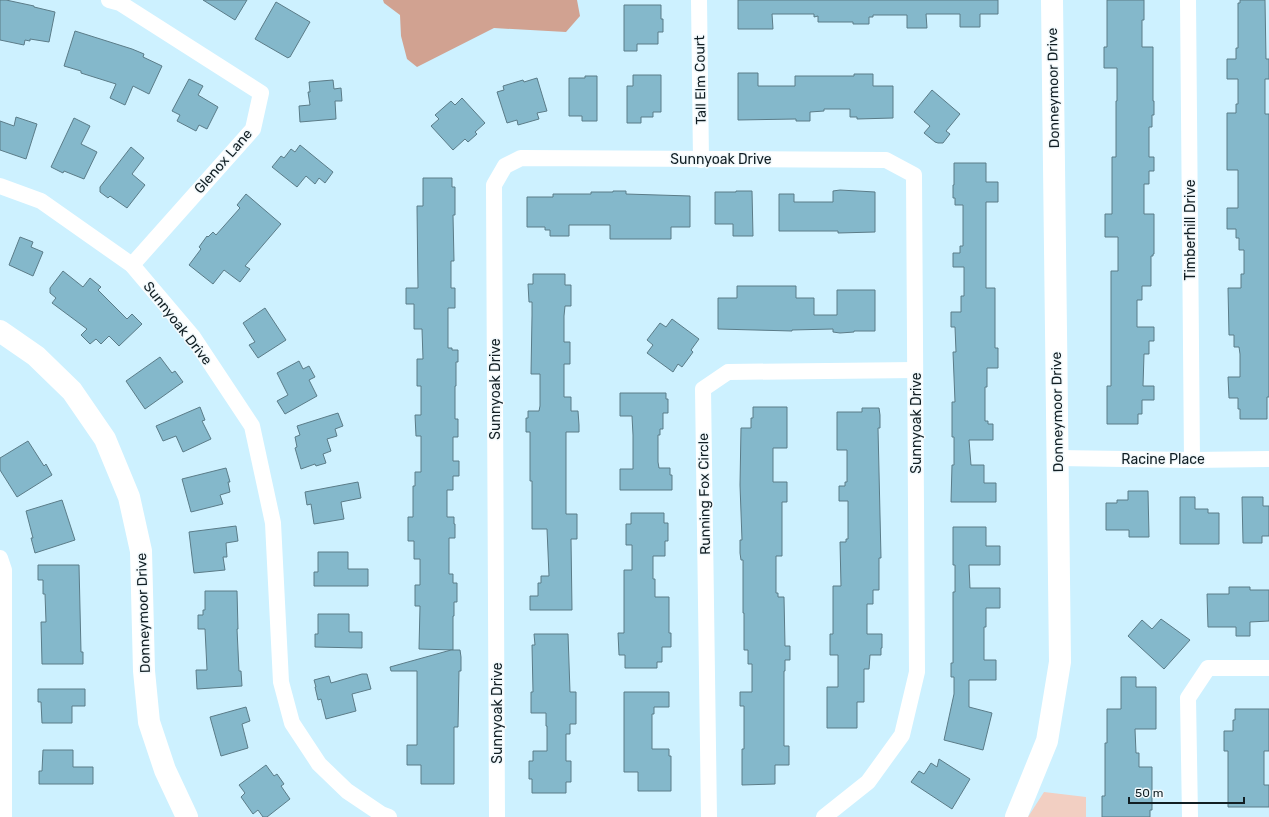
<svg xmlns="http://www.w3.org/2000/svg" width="1269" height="817" font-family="Rubik,sans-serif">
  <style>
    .green { fill: #f2cfc2 }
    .water { fill: #d1a291 }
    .building { fill: #84b8cb; stroke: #5b7c88 }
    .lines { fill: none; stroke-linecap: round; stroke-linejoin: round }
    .street { stroke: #fff; stroke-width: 16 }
    .secondary { stroke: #fff; stroke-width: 22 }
    .labels { text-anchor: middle; stroke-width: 3; stroke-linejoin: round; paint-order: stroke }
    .street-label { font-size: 14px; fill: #111e23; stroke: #f2f9fc }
  </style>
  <rect width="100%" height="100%" fill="#cdf1ff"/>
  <polygon class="green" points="1044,792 1086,797 1086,817 1028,817"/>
  <polygon class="water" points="383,0 577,0 580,16 566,32 494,28 417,67 407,59 401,36 400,15 384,3"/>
  <g class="building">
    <polygon points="0,0 6,0 34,6 34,7 55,12 49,42 30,39 30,41 25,40 24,45 0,40"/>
    <polygon points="203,0 247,0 235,20"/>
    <polygon points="738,0 998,0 998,14 980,14 980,27 960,27 960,14 926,14 927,28 907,28 907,15 873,15 873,17 869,17 869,24 853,24 853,22 818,22 818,16 814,17 814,14 772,14 773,29 738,29"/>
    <polygon points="1107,0 1144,0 1144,20 1142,20 1142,47 1153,47 1153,101 1154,101 1154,115 1152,115 1152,127 1149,127 1149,157 1154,157 1154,171 1149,171 1149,184 1144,184 1144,214 1154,214 1154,254 1153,254 1153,256 1151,256 1151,286 1142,286 1142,300 1137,300 1137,327 1154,327 1154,341 1149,341 1149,354 1144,354 1143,386 1154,386 1154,400 1142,400 1142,414 1138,414 1138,424 1107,424 1107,386 1111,386 1111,271 1118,271 1118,237 1105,237 1105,214 1112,214 1112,157 1116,157 1116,101 1117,101 1117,68 1104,68 1104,47 1107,47"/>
    <polygon points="1240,0 1265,0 1266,59 1269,59 1269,79 1265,79 1265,114 1269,114 1269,397 1267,397 1267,419 1240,419 1240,409 1238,409 1238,398 1229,398 1228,377 1240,377 1240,354 1239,347 1234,347 1234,335 1229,335 1228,288 1241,288 1241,274 1244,274 1244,250 1239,250 1239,238 1236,238 1236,229 1227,229 1227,208 1238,208 1238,170 1227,170 1227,113 1236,113 1236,104 1238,104 1238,79 1227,79 1227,59 1236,59 1236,48 1238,48 1238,3 1240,3"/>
    <polygon points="276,2 310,22 290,57 289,57 288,58 255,39"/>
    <polygon points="624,5 661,5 661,19 663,19 663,32 658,32 658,44 637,44 637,51 624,51"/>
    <polygon points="75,31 132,49 144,54 143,57 162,66 149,94 133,86 125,105 110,98 116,84 81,73 81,71 64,66"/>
    <polygon points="738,73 758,73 758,86 795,86 795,76 854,76 854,74 873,74 873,86 893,86 893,118 857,119 857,117 850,117 850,109 824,109 824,111 810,112 810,121 796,121 796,119 738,120"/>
    <polygon points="633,75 661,75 661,112 653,112 653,117 641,117 641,123 627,123 627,86 633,86"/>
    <polygon points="585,76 597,76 597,121 582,121 582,116 569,116 569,78 585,78"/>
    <polygon points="537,78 547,111 537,113 539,119 518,125 517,120 507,123 497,92 504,90 503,86 523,80 524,82"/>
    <polygon points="189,79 203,86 198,95 218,107 207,129 199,125 196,131 177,121 180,115 172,111"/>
    <polygon points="333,80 334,89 341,88 342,101 335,101 336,119 300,122 299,106 310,105 308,92 310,92 309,82"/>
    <polygon points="932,90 960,114 946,131 950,134 943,143 938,143 935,142 924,133 930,126 914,112"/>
    <polygon points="462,98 485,123 475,132 477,134 468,142 465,139 453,150 431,126 439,119 435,115 451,101 455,105"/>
    <polygon points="16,117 37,124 26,159 0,150 0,121 14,126"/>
    <polygon points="74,118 90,126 81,144 97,152 84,179 64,171 63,173 51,167"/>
    <polygon points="300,145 333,172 325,183 319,178 315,184 306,176 297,187 272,167 281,156 284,158 291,149 295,152"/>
    <polygon points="131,147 144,158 132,174 145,185 127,208 110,196 108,198 100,192 100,187"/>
    <polygon points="954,163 986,163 986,182 998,182 998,202 986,202 986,288 995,288 995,348 998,348 998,368 987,368 987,387 985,387 985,421 988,421 988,424 993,424 993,440 969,440 971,465 984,465 984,483 996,483 996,502 951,502 952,465 954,465 954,437 952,437 952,402 955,402 953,352 956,352 955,327 951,327 951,312 961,312 961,296 964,296 964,267 953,267 953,253 960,253 960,246 963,246 963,205 955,205 955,198 953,198 953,185 954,185"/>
    <polygon points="423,178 452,178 452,187 455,187 455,215 453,215 454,261 451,261 451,288 455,288 455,308 448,308 448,348 452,348 452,350 458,350 458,362 456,362 456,386 455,386 455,419 458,419 458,437 453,437 453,461 459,461 459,476 453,476 453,490 447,490 447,517 454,517 454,524 455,524 455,538 449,538 449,574 453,574 453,583 457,583 457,602 454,602 454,616 453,616 453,650 419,649 420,606 415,606 415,585 420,585 420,559 414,559 414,541 408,541 408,517 413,517 413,486 415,486 415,472 421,472 421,436 416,436 415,415 421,415 421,386 417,386 417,359 423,359 422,329 414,329 414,304 406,304 406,288 418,288 417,206 423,206"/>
    <polygon points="840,190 875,192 875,232 838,233 838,231 779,231 779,194 794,194 794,202 833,202 833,191"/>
    <polygon points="613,191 626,191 626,194 690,196 690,227 671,227 671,239 610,239 610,225 569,225 569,236 550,236 550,230 545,230 545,227 527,227 527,197 553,197 553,194 591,194 591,192 613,192"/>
    <polygon points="736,191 752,191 753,236 733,236 733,224 715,224 715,192 736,192"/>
    <polygon points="246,194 281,224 245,266 250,269 240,282 224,270 213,284 189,265 201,249 199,247 207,236 208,237 213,232 216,235 240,208 237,205"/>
    <polygon points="20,237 33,242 31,247 43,252 33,276 9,265"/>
    <polygon points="63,271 83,287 90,278 101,287 98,290 127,319 132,314 142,324 119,346 109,336 101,344 96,339 90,344 81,335 87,329 52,303 56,298 50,293 50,288"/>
    <polygon points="533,274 565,274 565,285 571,285 571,306 565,306 564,316 564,342 570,342 570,364 564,364 564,397 571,397 571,411 578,411 579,425 579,432 566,432 566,514 577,514 577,539 571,539 572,610 530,610 530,596 538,596 538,583 541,583 541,576 549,576 547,529 532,529 532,481 530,481 530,432 526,432 526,418 528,418 528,411 539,411 540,406 540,374 531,374 532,316 532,302 529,302 528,284 533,284"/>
    <polygon points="737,286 796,286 796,298 814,298 814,315 837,315 837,290 875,290 875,331 854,331 854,332 840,333 833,332 833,329 792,330 792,331 718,329 718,298 737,298"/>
    <polygon points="265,308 286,340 258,358 249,345 255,342 243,323"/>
    <polygon points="672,319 699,339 691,350 693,352 682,367 678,364 673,372 647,353 653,345 647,340 660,323 666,327"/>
    <polygon points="160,357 172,373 175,371 183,382 145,409 126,381"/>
    <polygon points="299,361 303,369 309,366 315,377 309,380 317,396 285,414 277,401 288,395 277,373"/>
    <polygon points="620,393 666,393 666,399 668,399 668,413 663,413 663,429 660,429 660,435 658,435 658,462 659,468 670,468 670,475 672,475 672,490 620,490 620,469 633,469 633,435 632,416 620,416"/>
    <polygon points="200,407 205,420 202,421 211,439 183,452 176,436 163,441 156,426"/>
    <polygon points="753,407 787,407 787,448 773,448 773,482 787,482 787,502 782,502 782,556 776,556 776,593 778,593 778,597 784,597 785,646 790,646 790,660 785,660 785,671 784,671 784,746 789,746 789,765 775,765 775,784 742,785 742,749 744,749 744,706 740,706 740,692 752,692 752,664 748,664 748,650 744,650 744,613 743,613 743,560 741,560 740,553 740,540 742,540 740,485 741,428 751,428 751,418 753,418"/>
    <polygon points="862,408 879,408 880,415 880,428 878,428 881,558 879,558 879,590 873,590 873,604 867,604 867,634 882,634 882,648 881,648 881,655 870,655 869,669 864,669 864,702 857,702 857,728 827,728 827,687 838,687 838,655 830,655 830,634 833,634 833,586 841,586 840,542 846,542 846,539 848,539 848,501 839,501 839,486 845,486 845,482 847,482 847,450 837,450 837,412 862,412"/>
    <polygon points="338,413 343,426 335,429 337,436 327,439 331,451 323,454 326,463 316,466 315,464 301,469 295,448 297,447 295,437 300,435 297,426"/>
    <polygon points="28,441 44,466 46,464 52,475 17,497 0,470 0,458"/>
    <polygon points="226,468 230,482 228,482 230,492 220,495 223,504 191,512 182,479"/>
    <polygon points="358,482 361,498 341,502 344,519 314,524 311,504 307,505 305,492"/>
    <polygon points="1128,491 1148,491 1149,537 1129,537 1129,530 1106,530 1106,503 1117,503 1117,500 1128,500"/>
    <polygon points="1180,497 1195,497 1195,509 1208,509 1208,513 1219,513 1219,544 1180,544"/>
    <polygon points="1242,497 1263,497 1263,506 1269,506 1269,536 1262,536 1262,543 1243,543"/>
    <polygon points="62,500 75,540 35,553 31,538 33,538 26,511"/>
    <polygon points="631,513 664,513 664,523 668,523 668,541 665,541 665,556 653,556 653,579 655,579 655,597 669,597 669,633 671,633 671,647 662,647 662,662 657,662 657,668 625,668 625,655 619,655 618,633 624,633 624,570 632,570 632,545 626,545 626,524 631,524"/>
    <polygon points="236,526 238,541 226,543 227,557 223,557 225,570 194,573 189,532"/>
    <polygon points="953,527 986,527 986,546 1000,546 1000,565 969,565 970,588 1000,588 1000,608 986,608 986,627 984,627 984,660 996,660 996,680 969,680 969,707 992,713 983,750 944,740 954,694 954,677 951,677 951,663 953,663 953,592 955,592 955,565 953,565"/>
    <polygon points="318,552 348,552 348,569 368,569 368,586 314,586 314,572 318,572"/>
    <polygon points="38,565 79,565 81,652 83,652 83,664 42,664 41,622 46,622 45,594 43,594 43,580 38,580"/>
    <polygon points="1229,587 1250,587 1250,590 1269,590 1269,621 1250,622 1250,636 1236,636 1236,627 1208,627 1207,594 1229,594"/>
    <polygon points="205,591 237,591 238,629 237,629 239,671 241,671 242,686 197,689 196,670 207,670 205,629 198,629 198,615 203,615 203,610 205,610"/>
    <polygon points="318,614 349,614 349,632 362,632 362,648 315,647 315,634 318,634"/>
    <polygon points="1161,619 1190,640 1164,669 1128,636 1142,620 1152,629"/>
    <polygon points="534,634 568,634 570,692 576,692 576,724 570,724 570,734 566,734 566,761 571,761 571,782 566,782 566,793 532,793 532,779 529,779 529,761 533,761 533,751 547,751 547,726 546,726 546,713 531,713 531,692 533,692 532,645 535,645"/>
    <polygon points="451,650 460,650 461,657 461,671 459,671 458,727 454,727 454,784 421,784 421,765 407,765 407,745 417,745 417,671 391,671 390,667"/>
    <polygon points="362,674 367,674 371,689 352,694 356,711 326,719 321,699 318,700 315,687 316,687 314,680 329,676 331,683"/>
    <polygon points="1121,677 1136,677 1136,687 1156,687 1156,729 1135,729 1136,753 1139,753 1139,767 1152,767 1152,810 1150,810 1150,817 1102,817 1102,796 1105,796 1105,743 1107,743 1107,709 1121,709"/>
    <polygon points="38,689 85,689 85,706 72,706 72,723 42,723 41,702 38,702"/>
    <polygon points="624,692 669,692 669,707 654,707 654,714 652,714 652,749 669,749 669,756 671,756 671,791 638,791 638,772 624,772"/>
    <polygon points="246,707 250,721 242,724 248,748 221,756 210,717"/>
    <polygon points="1235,709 1269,709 1269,751 1264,751 1264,785 1269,785 1269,807 1228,807 1228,751 1224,751 1224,731 1233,731 1233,720 1235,720"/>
    <polygon points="43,750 73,750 73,767 93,767 93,784 39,784 39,771 42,771"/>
    <polygon points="939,759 970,779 952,809 911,782 919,771 924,774 931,763 937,767"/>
    <polygon points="266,765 274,776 277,774 284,784 281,786 290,799 267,817 263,817 258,810 253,814 241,797 245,793 239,785"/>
  </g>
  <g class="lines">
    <g class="street">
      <polyline points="109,0 120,3 261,93 253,129 132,265"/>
      <polyline points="699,0 701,160"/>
      <polyline points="1188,0 1192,460"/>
      <polyline points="0,186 41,201 132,265 193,337 252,426 273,523 281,682 292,723 319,764 347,791 381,814 389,817"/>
      <polyline points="1057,458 1192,460 1269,459"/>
      <polyline points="0,558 4,570 4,817"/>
      <polyline points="497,817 494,185 505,166 521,158 886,160 914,175 917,672 902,735 868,782 824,817"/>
      <polyline points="709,817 703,389 728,372 915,370"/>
      <polyline points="1190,817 1188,698 1208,668 1269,668"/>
    </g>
    <g class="secondary">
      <polyline points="0,331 36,356 72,391 105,439 129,497 141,551 144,671 149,722 165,770 187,817"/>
      <polyline points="1016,817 1047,741 1060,662 1052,0"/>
    </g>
  </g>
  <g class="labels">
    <g class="street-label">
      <text transform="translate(700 80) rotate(-91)" y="5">Tall Elm Court</text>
      <text transform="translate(1053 88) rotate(-91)" y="5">Donneymoor Drive</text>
      <text x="721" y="164">Sunnyoak Drive</text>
      <text transform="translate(223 161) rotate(-49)" y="5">Glenox Lane</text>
      <text transform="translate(1190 230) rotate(-90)" y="5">Timberhill Drive</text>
      <text transform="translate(178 323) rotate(52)" y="5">Sunnyoak Drive</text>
      <text transform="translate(495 389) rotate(-90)" y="5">Sunnyoak Drive</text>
      <text transform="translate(1057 412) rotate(-91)" y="5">Donneymoor Drive</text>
      <text transform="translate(916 423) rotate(-90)" y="5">Sunnyoak Drive</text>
      <text x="1163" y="464">Racine Place</text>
      <text transform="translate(704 494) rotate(-91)" y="5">Running Fox Circle</text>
      <text transform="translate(143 613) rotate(-92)" y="5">Donneymoor Drive</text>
      <text transform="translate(497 713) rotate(-90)" y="5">Sunnyoak Drive</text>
    </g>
  </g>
  <path d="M1129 797v6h115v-6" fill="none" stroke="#111e23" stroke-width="2"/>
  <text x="1135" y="797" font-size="12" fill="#111e23" stroke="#f2f9fc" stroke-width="3" paint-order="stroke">50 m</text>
</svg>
